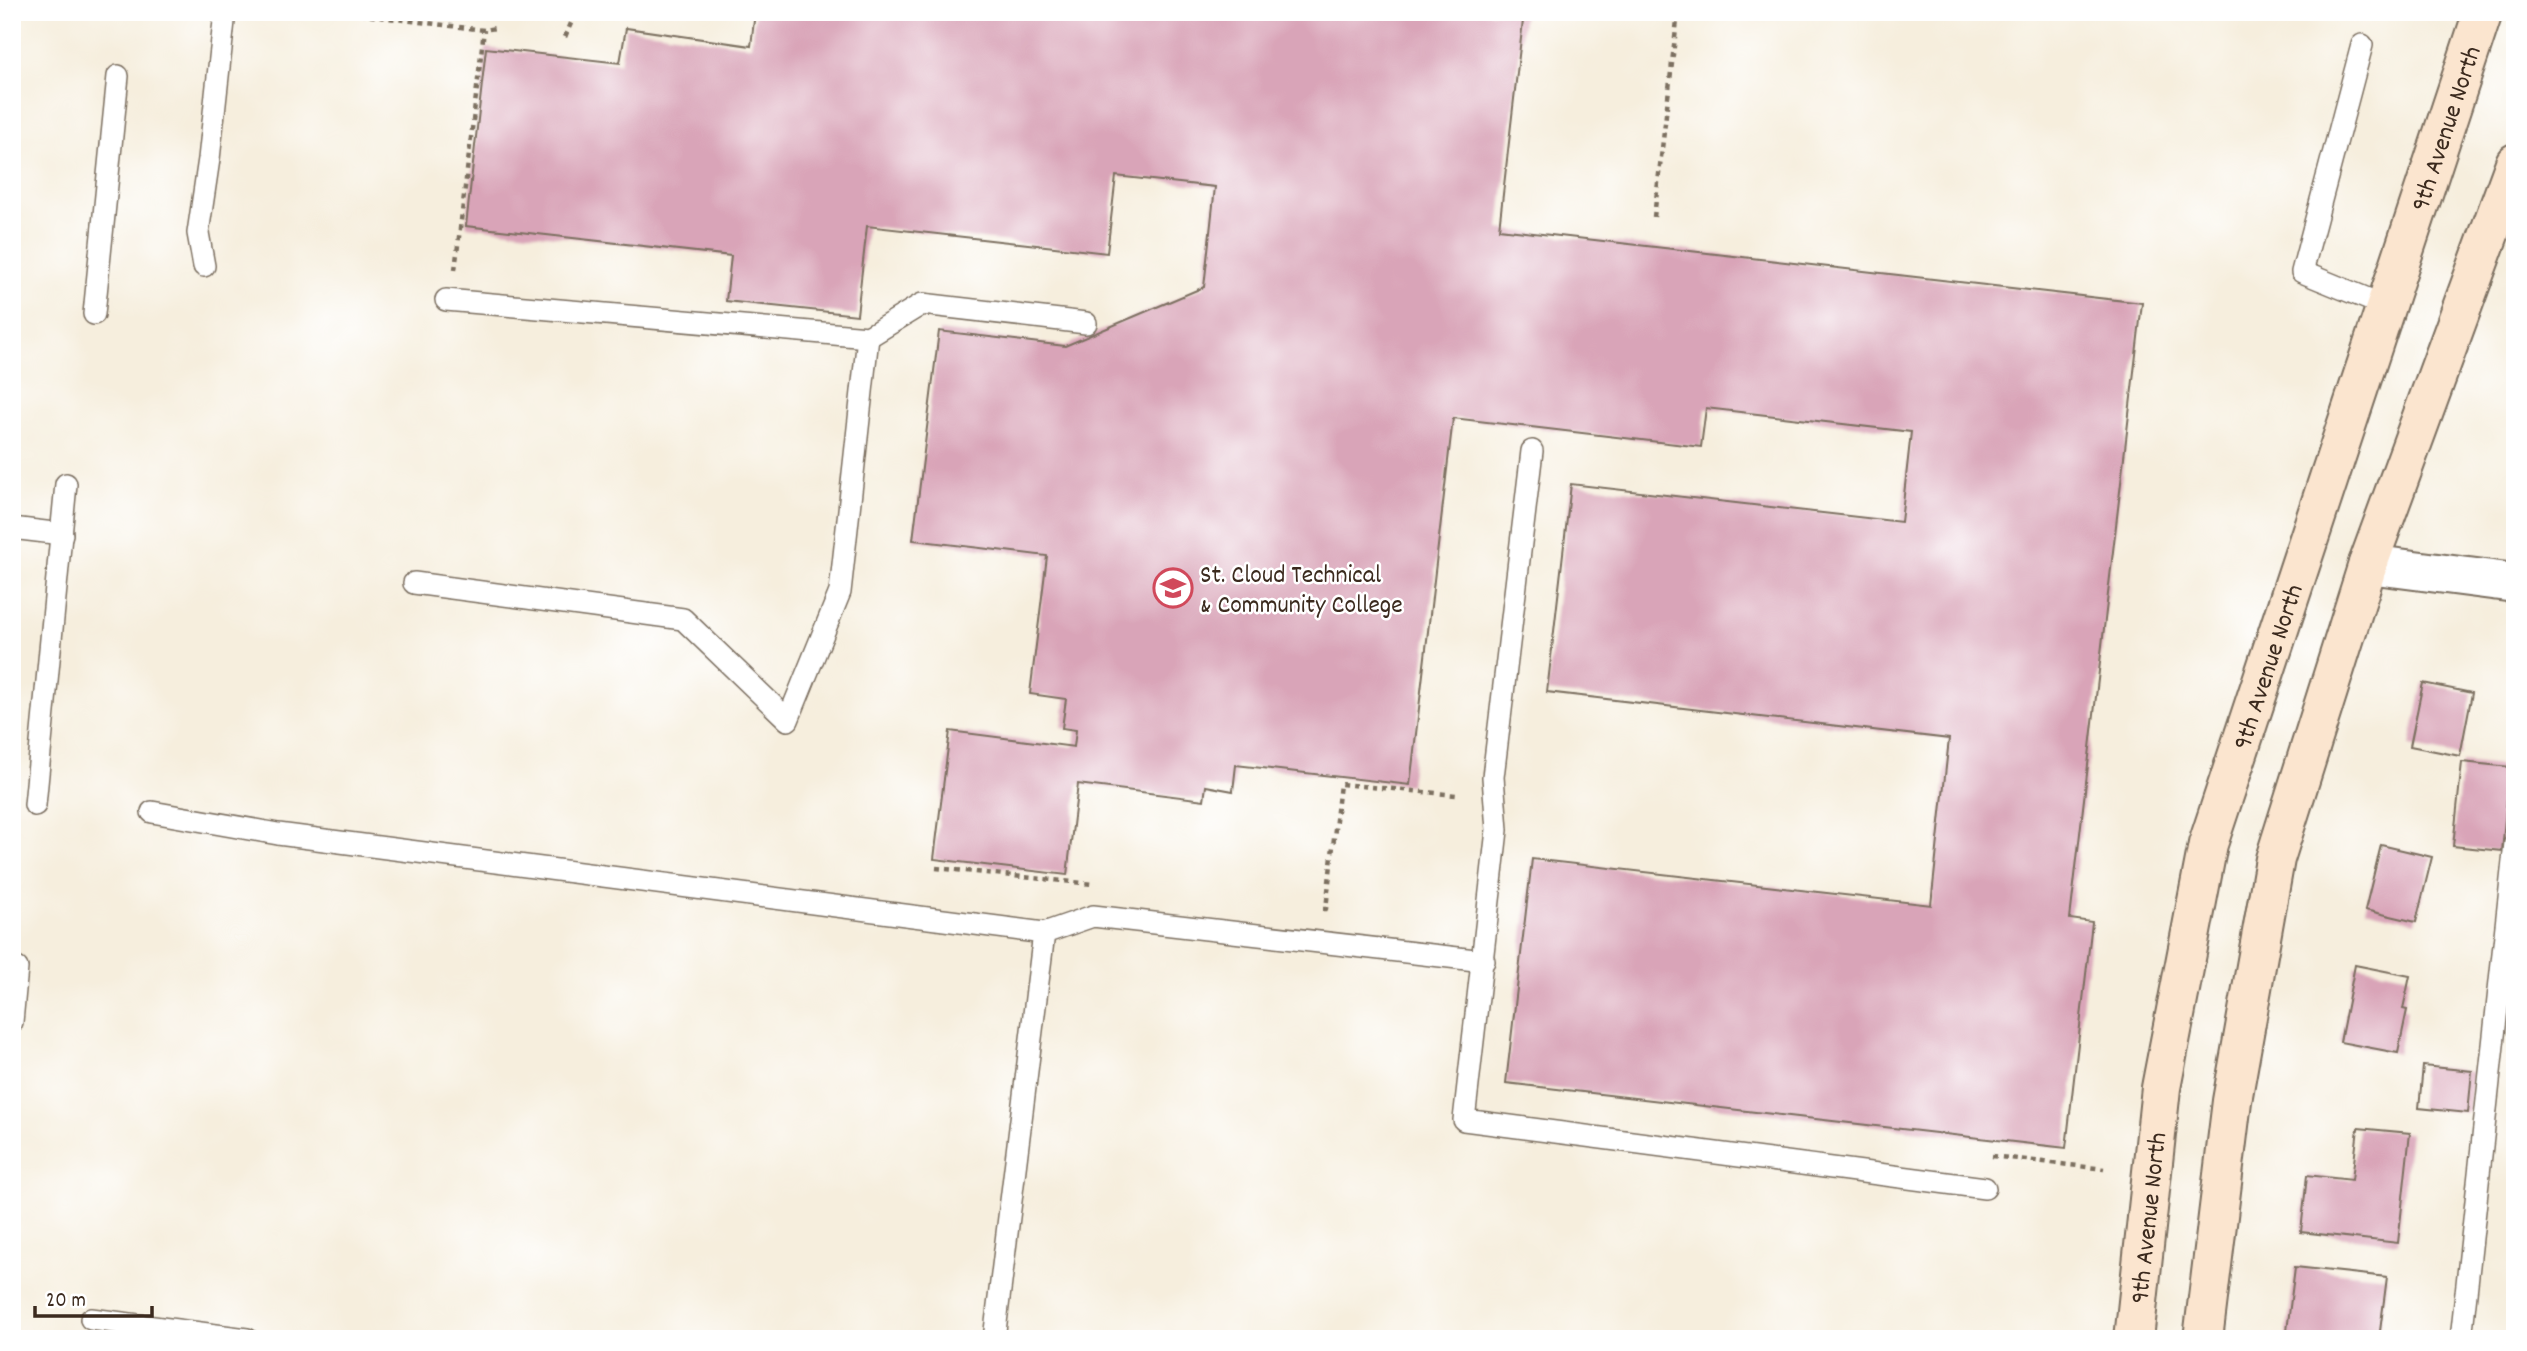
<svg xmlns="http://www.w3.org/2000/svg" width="2527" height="1351" font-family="Dekko,sans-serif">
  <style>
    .building { fill: #d9a4b8 }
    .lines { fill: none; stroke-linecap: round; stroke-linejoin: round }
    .service-casing { stroke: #7c6f61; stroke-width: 24 }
    .minor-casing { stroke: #7c6f61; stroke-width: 42 }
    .secondary-casing { stroke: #7c6f61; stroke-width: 42 }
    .path { stroke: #7c6f61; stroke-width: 4.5; stroke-dasharray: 5 5; stroke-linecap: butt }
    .service { stroke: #fff; stroke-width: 21 }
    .minor { stroke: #fff; stroke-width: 38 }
    .secondary { stroke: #fbe5cf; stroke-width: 38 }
    .labels { text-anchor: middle; stroke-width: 5; stroke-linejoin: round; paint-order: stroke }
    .street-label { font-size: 26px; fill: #3b2a1e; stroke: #fff }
    .poi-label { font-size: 26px; fill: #3b2a1e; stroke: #fff; text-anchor: start }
  </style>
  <rect width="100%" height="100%" fill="#fff"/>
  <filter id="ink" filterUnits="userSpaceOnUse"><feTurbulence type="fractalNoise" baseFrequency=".0143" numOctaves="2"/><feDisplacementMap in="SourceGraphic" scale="14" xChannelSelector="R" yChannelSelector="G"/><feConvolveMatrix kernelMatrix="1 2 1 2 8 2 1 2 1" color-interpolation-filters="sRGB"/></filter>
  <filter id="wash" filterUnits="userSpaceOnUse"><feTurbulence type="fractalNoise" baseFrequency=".00686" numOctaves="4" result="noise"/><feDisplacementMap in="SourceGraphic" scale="28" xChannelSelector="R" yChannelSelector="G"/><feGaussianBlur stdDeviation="1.57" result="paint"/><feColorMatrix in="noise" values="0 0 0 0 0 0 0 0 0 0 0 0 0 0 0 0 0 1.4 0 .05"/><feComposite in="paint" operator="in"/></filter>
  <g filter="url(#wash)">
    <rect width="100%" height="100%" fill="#f6eedd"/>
    <g id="blocks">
      <g class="building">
        <polygon points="755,12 1524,12 1499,229 2142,303 2070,919 2092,922 2066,1148 1506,1083 1532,859 1931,905 1949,739 1547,692 1571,484 1901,522 1911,432 1706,408 1701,447 1453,418 1410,785 1236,765 1233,791 1206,786 1204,800 1078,784 1067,875 934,859 950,731 1074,747 1076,730 1062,728 1066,699 1030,694 1047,556 913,540 939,331 1065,346 1204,287 1215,187 1116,176 1107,253 867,226 857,315 726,301 731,256 466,226 486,48 620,63 626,28 751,46"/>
        <polygon points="2423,683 2472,693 2460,756 2410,746"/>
        <polygon points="2462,762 2510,767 2502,851 2453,846"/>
        <polygon points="2381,845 2432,857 2416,922 2365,910"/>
        <polygon points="2355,965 2410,976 2403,1009 2407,1010 2398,1053 2340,1042"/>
        <polygon points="2423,1066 2472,1071 2468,1113 2419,1108"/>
        <polygon points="2358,1128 2410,1133 2398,1243 2301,1232 2307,1175 2352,1180"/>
        <polygon points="2295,1267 2387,1277 2379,1339 2286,1339"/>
      </g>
    </g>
  </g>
  <g filter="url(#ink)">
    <use href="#blocks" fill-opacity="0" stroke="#7c6f61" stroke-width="2"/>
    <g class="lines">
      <g class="service-casing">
        <g id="service">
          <polyline points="2362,45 2302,272 2385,306"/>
          <polyline points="204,266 198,233 209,159 225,12"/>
          <polyline points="446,300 868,337 922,304 1086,323"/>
          <polyline points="94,314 118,76"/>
          <polyline points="1532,451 1493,777 1497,830 1464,1120 1985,1188"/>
          <polyline points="12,528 62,534"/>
          <polyline points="414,583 683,619 788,720 840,592 868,337"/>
          <polyline points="35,805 66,484"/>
          <polyline points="152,812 278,834 1044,933 1093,916 1484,961"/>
          <polyline points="12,968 17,968 12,1022"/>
          <polyline points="91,1319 247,1339"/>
          <polyline points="994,1339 1044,933"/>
          <polyline points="2461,1339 2515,843"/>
        </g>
      </g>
      <g class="minor-casing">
        <polyline id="minor" points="2368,564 2515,583"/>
      </g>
      <g class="secondary-casing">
        <g id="secondary">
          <path id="s1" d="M2134,1339L2161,1088L2208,844L2483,12"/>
          <polyline points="2203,1339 2232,1101 2275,859 2368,564 2515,163"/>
        </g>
      </g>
      <g class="path">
        <polyline points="340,12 484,30 495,28"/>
        <polyline points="565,37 576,12"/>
        <polyline points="1654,217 1678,12"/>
        <polyline points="455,270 484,30"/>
        <polyline points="936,868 1092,884"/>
        <polyline points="1323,909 1326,909 1340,784 1456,795"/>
        <polyline points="1992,1156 2104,1169"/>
      </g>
      <use href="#service" class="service"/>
      <use href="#minor" class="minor"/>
      <use href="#secondary" class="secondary"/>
    </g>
  </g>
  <defs>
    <g id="university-ring" transform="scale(2.0125)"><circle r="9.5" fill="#fff" stroke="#d1495b" stroke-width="1.5"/><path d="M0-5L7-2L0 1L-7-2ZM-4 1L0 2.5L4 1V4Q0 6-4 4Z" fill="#d1495b"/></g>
  </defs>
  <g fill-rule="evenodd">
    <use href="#university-ring" x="1173" y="588"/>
  </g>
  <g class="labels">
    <g class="street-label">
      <text dy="9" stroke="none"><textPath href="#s1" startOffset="1255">9th Avenue North</textPath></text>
      <text dy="9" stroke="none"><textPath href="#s1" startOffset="688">9th Avenue North</textPath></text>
      <text dy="9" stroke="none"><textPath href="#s1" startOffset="122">9th Avenue North</textPath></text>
    </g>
    <g class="poi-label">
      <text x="1200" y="582">St. Cloud Technical<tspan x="1200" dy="30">&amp; Community College</tspan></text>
    </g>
  </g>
  <rect width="2527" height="1351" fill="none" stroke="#fff" stroke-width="42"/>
  <path d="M35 1306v10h117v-10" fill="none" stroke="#3b2a1e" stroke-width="3.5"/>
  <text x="46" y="1306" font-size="21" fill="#3b2a1e" stroke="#ffffff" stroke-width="5" paint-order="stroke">20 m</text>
</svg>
